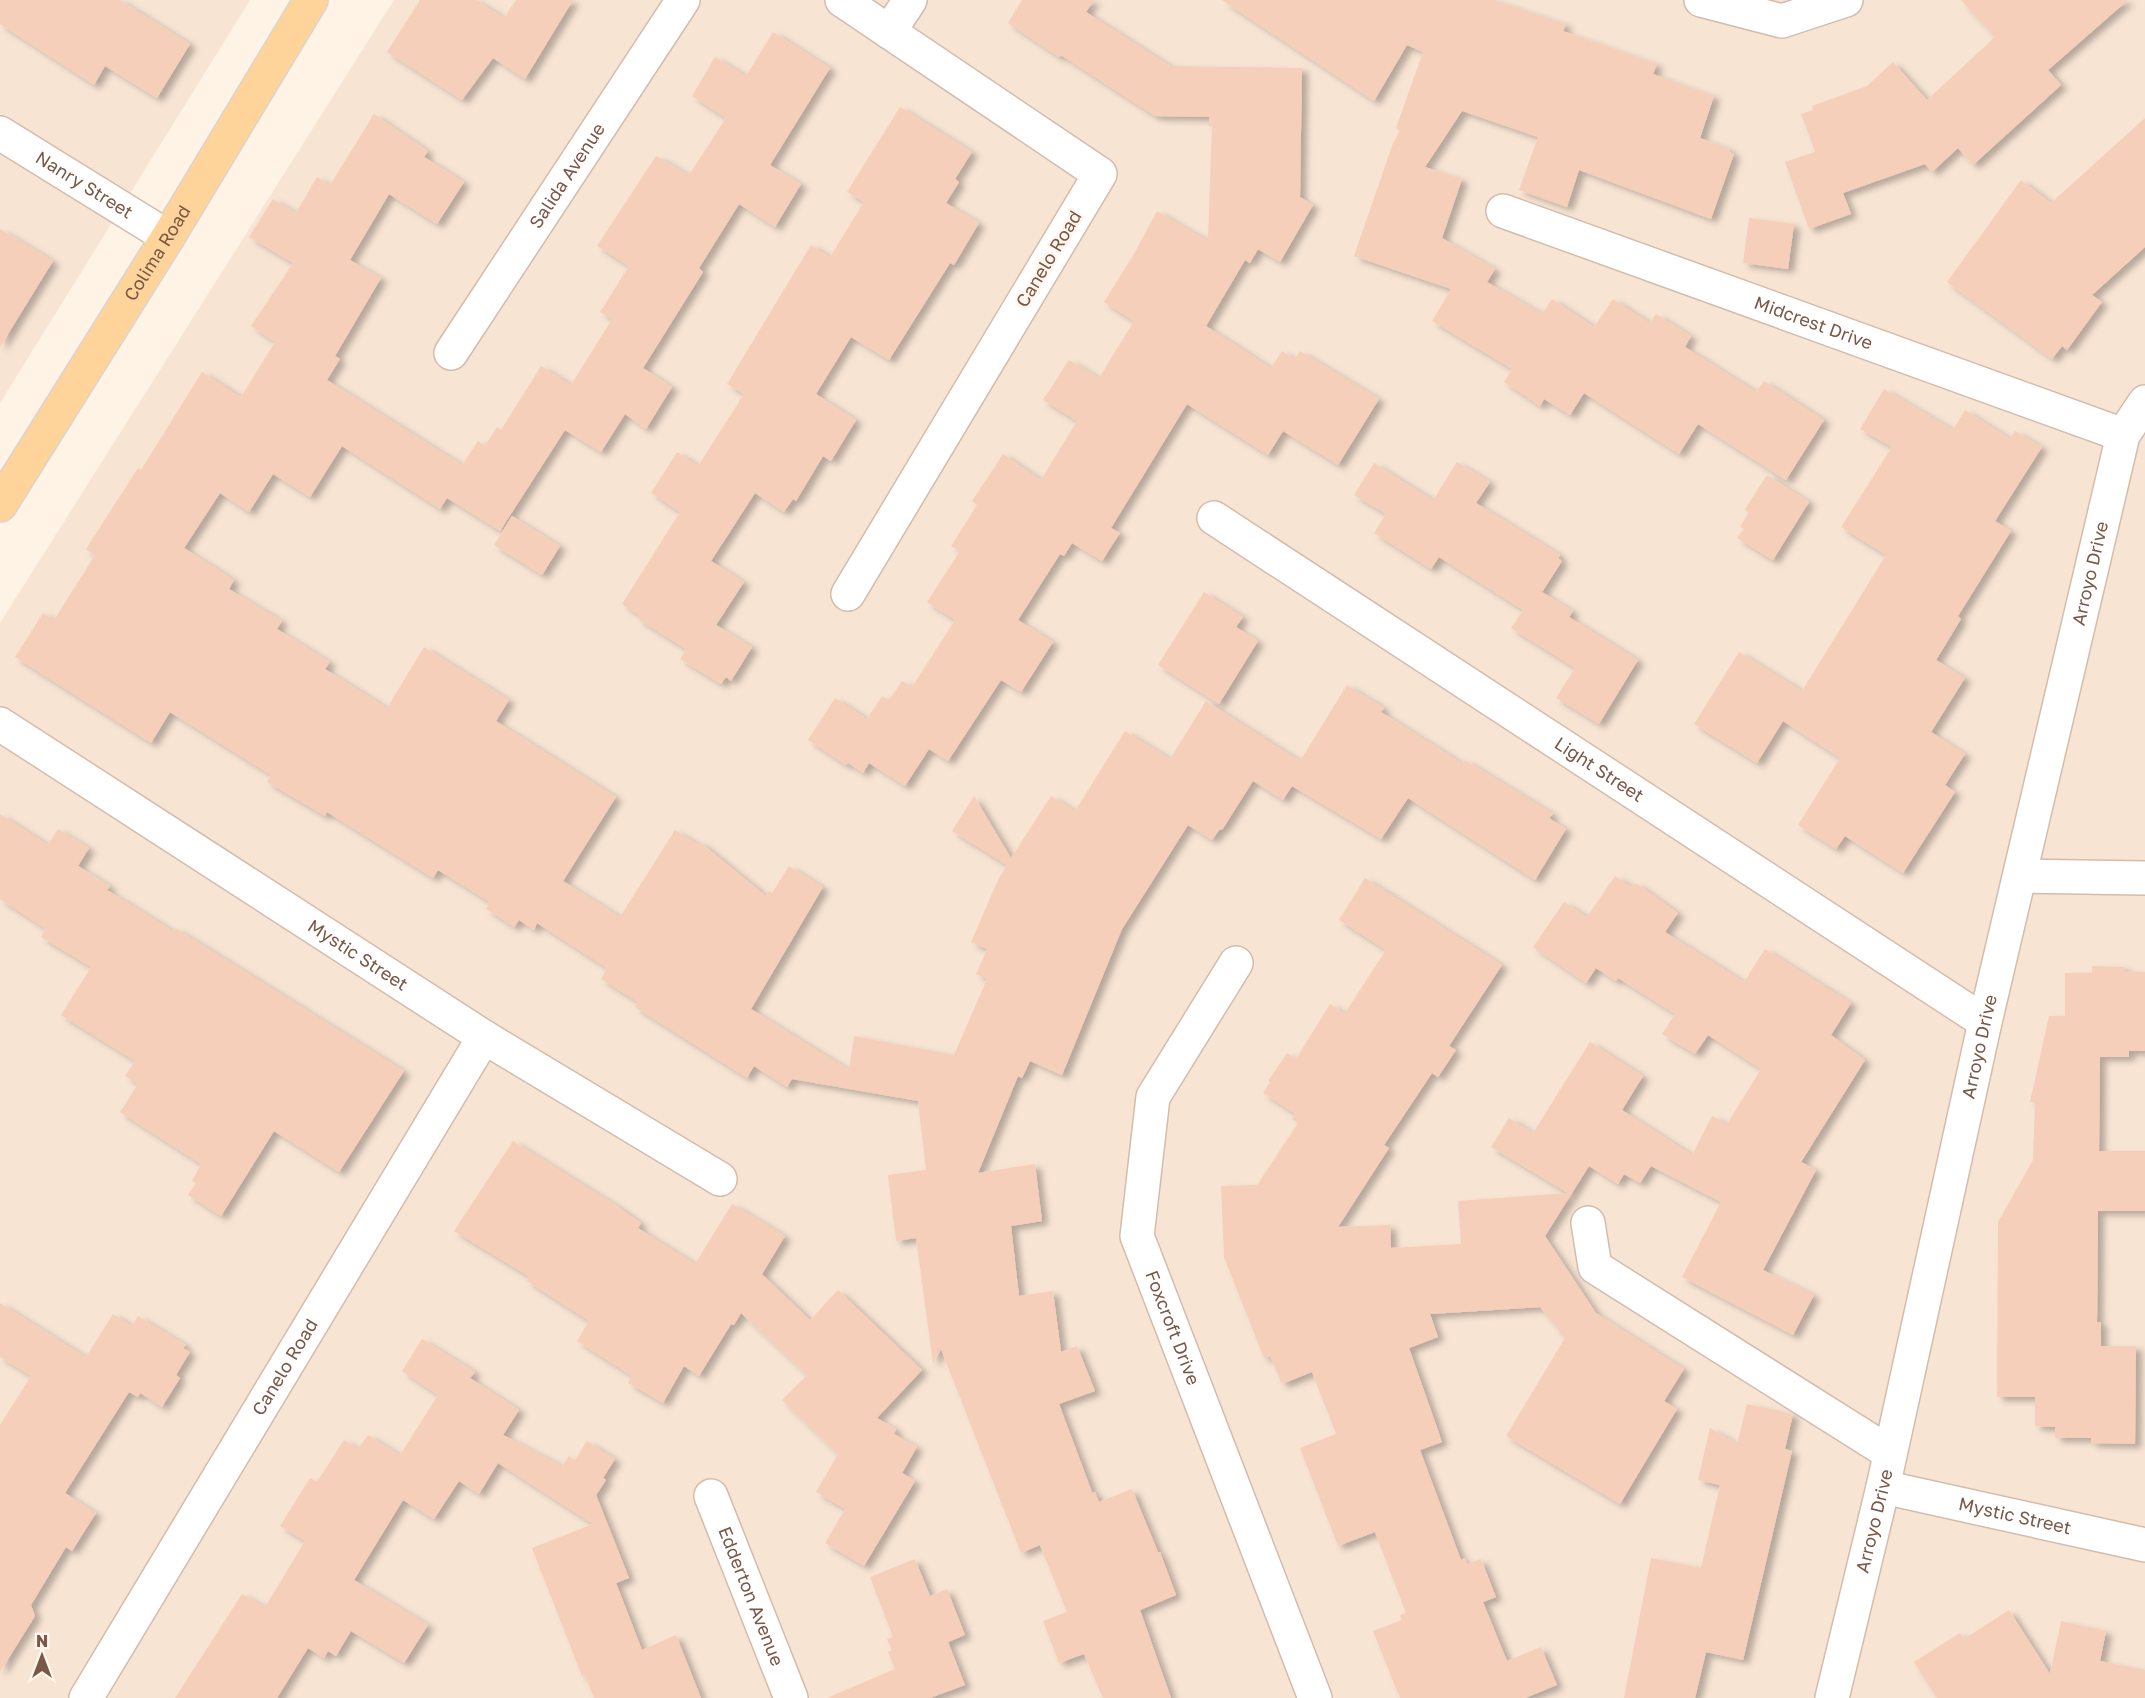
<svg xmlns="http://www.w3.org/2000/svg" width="2145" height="1698" font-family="'Golos Text',sans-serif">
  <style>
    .residential { fill: #f7e4d3 }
    .building { fill: #f6cfba; filter: url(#shadow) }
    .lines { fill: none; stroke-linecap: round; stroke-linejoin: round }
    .minor-casing { stroke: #d4bcad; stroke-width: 36 }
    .major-casing { stroke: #dcd3cf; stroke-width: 36 }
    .minor { stroke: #fff; stroke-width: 33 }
    .major { stroke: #ffd49b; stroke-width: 33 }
    .labels { text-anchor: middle; stroke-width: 5; stroke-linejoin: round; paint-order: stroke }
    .street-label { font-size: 18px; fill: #7a5747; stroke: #fff7ed }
  </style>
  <defs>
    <filter id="shadow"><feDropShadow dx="6" dy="4" stdDeviation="3" flood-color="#0004"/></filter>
  </defs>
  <rect width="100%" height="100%" fill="#fef3e5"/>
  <g class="residential">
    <polygon points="0,0 250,0 0,403"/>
    <polygon points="394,0 2145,0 2145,1698 0,1698 0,623"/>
  </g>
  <g class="building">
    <polygon points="0,0 120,0 190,44 157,98 105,66 94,85 0,24"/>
    <polygon points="420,0 476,0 504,18 516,0 573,0 525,79 493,58 462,100 387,52"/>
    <polygon points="1022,0 1094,0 1086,12 1170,66 1302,68 1300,197 1313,205 1280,262 1258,249 1250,263 1245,260 1206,326 1271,368 1282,351 1295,359 1300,351 1379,399 1338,465 1283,431 1268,455 1187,404 1111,528 1120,533 1102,561 1072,543 1064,556 1060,554 1018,620 1053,642 1021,692 1001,680 948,761 929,749 905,786 869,763 863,773 848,763 846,765 808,740 835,698 867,719 882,696 889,700 902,681 912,687 955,620 927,602 960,551 951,546 977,505 972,501 1003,454 1041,480 1077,421 1043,400 1069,360 1099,378 1134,321 1104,302 1134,254 1157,211 1208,241 1212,126 1209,126 1209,117 1155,116 1061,55 1059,57 1008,23"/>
    <polygon points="1222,0 1494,0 1566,24 1563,31 1657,64 1653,74 1714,96 1700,138 1730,149 1729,152 1734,154 1711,219 1579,170 1567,207 1519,190 1538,137 1462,111 1425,167 1462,179 1442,238 1495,269 1487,282 1542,314 1552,299 1594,327 1613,299 1650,323 1656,314 1691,336 1685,347 1756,392 1764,381 1824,420 1786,480 1698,424 1679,454 1584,393 1570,415 1544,399 1540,406 1504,382 1512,369 1432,321 1451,289 1354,256 1393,143 1400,131 1396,128 1423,52 1407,45 1374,101"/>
    <polygon points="1961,0 2128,0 2048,70 2061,85 1973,165 1958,148 1932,172 1925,164 1843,193 1851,214 1809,229 1785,162 1815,152 1801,114 1813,110 1812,106 1867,86 1893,62 1927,100 1995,37"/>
    <polygon points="773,32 830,68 770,165 801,184 775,227 739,204 699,268 703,272 643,368 672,387 646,429 625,414 601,452 565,430 500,531 447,498 440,509 342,446 310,497 273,474 249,512 220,493 184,548 234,580 229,589 282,621 277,629 330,662 325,669 387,708 424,647 509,700 496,721 616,797 563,881 620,917 675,830 698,844 700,842 766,896 769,891 772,893 789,866 823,887 751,1009 849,1070 854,1036 954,1055 987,979 976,974 987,949 971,942 998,880 1007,865 952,831 974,796 1011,858 1051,796 1075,811 1125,731 1170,759 1206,701 1300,761 1347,685 1384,708 1381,712 1463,764 1465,760 1553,814 1549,818 1566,829 1535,880 1408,798 1381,839 1292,786 1283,800 1253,781 1222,830 1220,829 1212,840 1188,825 1122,929 1062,1075 1030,1061 1022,1078 1018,1076 978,1173 1035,1164 1042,1221 1011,1226 1019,1296 1053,1291 1061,1352 1077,1346 1095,1391 1059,1404 1092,1492 1095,1492 1099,1502 1132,1489 1158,1552 1160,1552 1176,1595 1140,1610 1171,1698 1103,1698 1084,1654 1059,1663 1043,1621 1067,1612 1040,1545 1021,1553 941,1349 933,1363 916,1238 896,1241 888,1175 926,1170 918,1101 792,1079 787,1087 754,1066 747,1078 635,1007 638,1002 601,979 607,968 537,923 534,930 519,920 514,927 486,909 490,902 438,870 433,878 327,812 325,816 267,782 271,775 170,712 151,743 15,657 43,613 54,620 95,555 86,549 138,468 141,470 202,372 241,397 275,342 251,326 293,263 249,237 273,199 296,213 317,177 330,185 374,114 428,151 424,157 464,182 437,224 389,194 350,260 381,278 335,356 340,359 327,380 462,465 478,441 485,446 497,427 501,430 541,366 571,385 612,319 600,312 629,266 597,246 656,156 689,175 726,118 692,96 715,57 746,76"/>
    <polygon points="900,107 972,152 955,179 959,182 946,203 979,223 954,265 950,263 889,360 851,337 816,394 856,420 831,461 823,456 796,501 793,499 784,512 755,493 711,561 744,582 716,625 752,647 731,681 726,677 721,684 680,659 686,649 638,619 640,616 622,604 680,512 651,493 677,452 698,466 744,394 727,384 811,245 830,257 864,202 847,192"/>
    <polygon points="2145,118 2145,247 2092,295 2102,302 2067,350 2062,346 2052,359 1947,282 2021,180 2051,203"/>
    <polygon points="1749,218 1794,224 1788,269 1743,263"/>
    <polygon points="0,229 53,261 0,347"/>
    <polygon points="1884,389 1953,430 1965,410 2010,439 2015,431 2042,447 1995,521 2011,531 1958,616 1961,619 1936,660 1965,678 1931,732 1965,754 1945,785 1955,792 1903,873 1845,836 1836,849 1798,825 1840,758 1783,721 1757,763 1694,724 1739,652 1802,691 1886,555 1841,527 1892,447 1860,429"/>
    <polygon points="1457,462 1490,482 1476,503 1560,555 1558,558 1562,561 1542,592 1573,611 1569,617 1638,660 1599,724 1556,698 1575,668 1511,628 1523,610 1439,557 1431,569 1374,533 1386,514 1354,495 1374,463 1433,500"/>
    <polygon points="1767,475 1809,502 1773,560 1737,538 1744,529 1740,527 1749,512 1745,509"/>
    <polygon points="512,516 560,546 542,575 494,545"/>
    <polygon points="1204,592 1243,617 1236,627 1258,641 1219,704 1158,665"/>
    <polygon points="0,814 48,845 58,829 89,848 78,866 110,886 107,890 173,931 175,928 404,1071 339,1172 274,1131 221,1216 188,1195 196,1183 192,1181 201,1164 120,1112 138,1084 125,1076 135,1061 61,1015 91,967 41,937 46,929 0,899"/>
    <polygon points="1615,876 1632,887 1636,883 1678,913 1665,932 1744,982 1765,949 1851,1003 1831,1035 1865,1060 1801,1162 1816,1170 1763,1270 1814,1295 1793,1335 1682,1277 1721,1202 1651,1166 1640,1183 1624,1174 1618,1184 1589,1166 1545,1236 1596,1313 1684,1369 1664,1401 1677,1409 1620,1504 1506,1436 1565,1338 1540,1307 1430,1314 1438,1337 1409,1348 1442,1442 1420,1450 1461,1560 1465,1558 1467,1564 1481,1559 1496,1597 1483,1602 1507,1661 1541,1647 1557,1685 1525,1698 1400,1698 1373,1631 1402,1620 1400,1615 1406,1613 1375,1532 1338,1546 1300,1448 1336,1434 1312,1372 1282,1384 1270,1356 1264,1358 1224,1257 1221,1186 1257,1185 1298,1123 1292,1119 1296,1114 1263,1093 1270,1082 1268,1081 1287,1053 1296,1059 1330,1004 1345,1013 1386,950 1339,920 1365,878 1502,965 1449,1046 1456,1050 1438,1077 1432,1073 1384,1145 1389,1148 1338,1227 1390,1225 1391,1248 1461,1244 1458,1201 1568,1193 1491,1147 1509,1118 1533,1133 1590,1042 1643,1076 1622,1110 1692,1155 1712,1116 1727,1124 1761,1069 1708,1035 1695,1054 1662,1034 1675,1014 1618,978 1616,981 1596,968 1586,983 1533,947 1564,902 1587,917"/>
    <polygon points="2092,966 2125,967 2125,971 2145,972 2145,1051 2129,1051 2129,1057 2100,1057 2099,1151 2145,1151 2145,1211 2098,1211 2097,1322 2101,1322 2101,1346 2136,1346 2135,1444 2091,1443 2091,1438 2055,1438 2055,1427 2035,1426 2035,1397 1997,1397 1998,1222 2033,1160 2035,1102 2030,1102 2049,1016 2065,1016 2065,973 2092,973"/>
    <polygon points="513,1141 617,1206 641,1223 638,1228 695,1264 732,1204 785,1236 762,1274 810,1320 838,1290 922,1370 877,1418 896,1429 894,1434 917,1447 902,1473 915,1481 864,1566 825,1543 845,1509 816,1492 838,1454 782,1400 807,1375 741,1313 734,1325 731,1324 699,1376 684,1366 663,1403 628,1383 632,1376 577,1341 589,1321 527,1281 530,1277 454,1231"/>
    <polygon points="0,1303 86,1357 113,1314 132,1326 138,1316 186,1345 183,1348 190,1352 176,1375 180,1378 162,1407 140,1393 138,1397 129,1392 65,1493 96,1513 72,1551 66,1547 31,1605 35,1616 0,1672 0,1425 31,1376 0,1357"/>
    <polygon points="422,1339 475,1372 470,1378 519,1410 503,1435 562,1466 569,1456 575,1460 587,1441 615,1459 603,1478 606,1480 596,1495 629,1578 616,1583 642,1650 676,1635 701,1698 594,1698 585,1675 582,1676 532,1548 593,1524 498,1463 479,1494 459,1481 434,1519 403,1500 354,1580 428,1625 404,1663 351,1631 336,1656 328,1651 324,1658 308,1648 277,1698 175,1698 242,1594 265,1607 305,1541 280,1526 310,1478 317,1482 344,1440 358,1449 368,1435 400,1455 438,1395 402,1371"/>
    <polygon points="1747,1404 1793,1414 1785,1449 1792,1451 1743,1660 1706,1652 1695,1698 1624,1698 1651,1558 1701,1568 1720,1485 1698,1480 1710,1428 1737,1444"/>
    <polygon points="915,1559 930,1596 947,1589 965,1635 948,1642 965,1685 930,1698 827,1698 895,1669 888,1652 892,1650 887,1639 893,1637 870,1577"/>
    <polygon points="2009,1610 2050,1674 2061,1621 2106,1631 2100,1661 2145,1670 2145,1698 1937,1698 1914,1662 1960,1633 1964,1639"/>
  </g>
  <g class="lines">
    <g class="minor-casing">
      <g id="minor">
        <polyline points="842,0 1100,174 848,594"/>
        <polyline points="1701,0 1782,21 1846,0"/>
        <polyline points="889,32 910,0"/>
        <path id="s1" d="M0,133L168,237"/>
        <path id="s2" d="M1503,211L2123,435"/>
        <path id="s3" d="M451,353L683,0"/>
        <path id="s4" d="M1214,518L1985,1022"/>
        <path id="s5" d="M0,724L484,1037L720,1179"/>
        <polyline points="2021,876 2145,878"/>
        <path id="s6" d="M1236,963L1153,1097L1137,1236L1315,1698"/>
        <polyline points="1588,1223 1595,1267 1890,1453"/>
        <path id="s7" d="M1883,1487L2145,1545"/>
        <path id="s8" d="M711,1496L791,1698"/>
        <path id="s9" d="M86,1698L484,1037"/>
        <path id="s10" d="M1832,1698L1883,1487L1985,1022L2123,435L2145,402"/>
      </g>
    </g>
    <g class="major-casing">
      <g id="major">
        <path id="s11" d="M0,505L168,237L311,0"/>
      </g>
    </g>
    <use href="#minor" class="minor"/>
    <use href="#major" class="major"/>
  </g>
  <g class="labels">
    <g class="street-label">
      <text dy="6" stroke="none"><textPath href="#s3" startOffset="212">Salida Avenue</textPath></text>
      <text dy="6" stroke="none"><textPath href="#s1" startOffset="99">Nanry Street</textPath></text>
      <text dy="6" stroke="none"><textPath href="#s11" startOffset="297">Colima Road</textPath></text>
      <text transform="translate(1049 259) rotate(-59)" y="6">Canelo Road</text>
      <text dy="6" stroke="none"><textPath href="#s2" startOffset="330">Midcrest Drive</textPath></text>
      <text dy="6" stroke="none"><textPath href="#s10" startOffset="1154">Arroyo Drive</textPath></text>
      <text dy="6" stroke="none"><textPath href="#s4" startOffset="460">Light Street</textPath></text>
      <text dy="6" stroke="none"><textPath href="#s5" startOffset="426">Mystic Street</textPath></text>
      <text dy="6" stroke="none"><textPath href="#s10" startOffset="668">Arroyo Drive</textPath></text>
      <text dy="6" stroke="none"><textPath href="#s6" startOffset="396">Foxcroft Drive</textPath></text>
      <text dy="6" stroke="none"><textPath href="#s9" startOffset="386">Canelo Road</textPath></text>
      <text dy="6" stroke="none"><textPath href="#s7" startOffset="135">Mystic Street</textPath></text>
      <text dy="6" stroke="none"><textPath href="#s10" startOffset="182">Arroyo Drive</textPath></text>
      <text dy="6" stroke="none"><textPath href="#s8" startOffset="108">Edderton Avenue</textPath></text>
    </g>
  </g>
  <g transform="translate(42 1656)" stroke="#fff7ed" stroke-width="4.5" paint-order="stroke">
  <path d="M0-4.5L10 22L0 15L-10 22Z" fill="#7a5747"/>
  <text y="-9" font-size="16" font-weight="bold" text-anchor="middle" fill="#7a5747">N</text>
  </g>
</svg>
